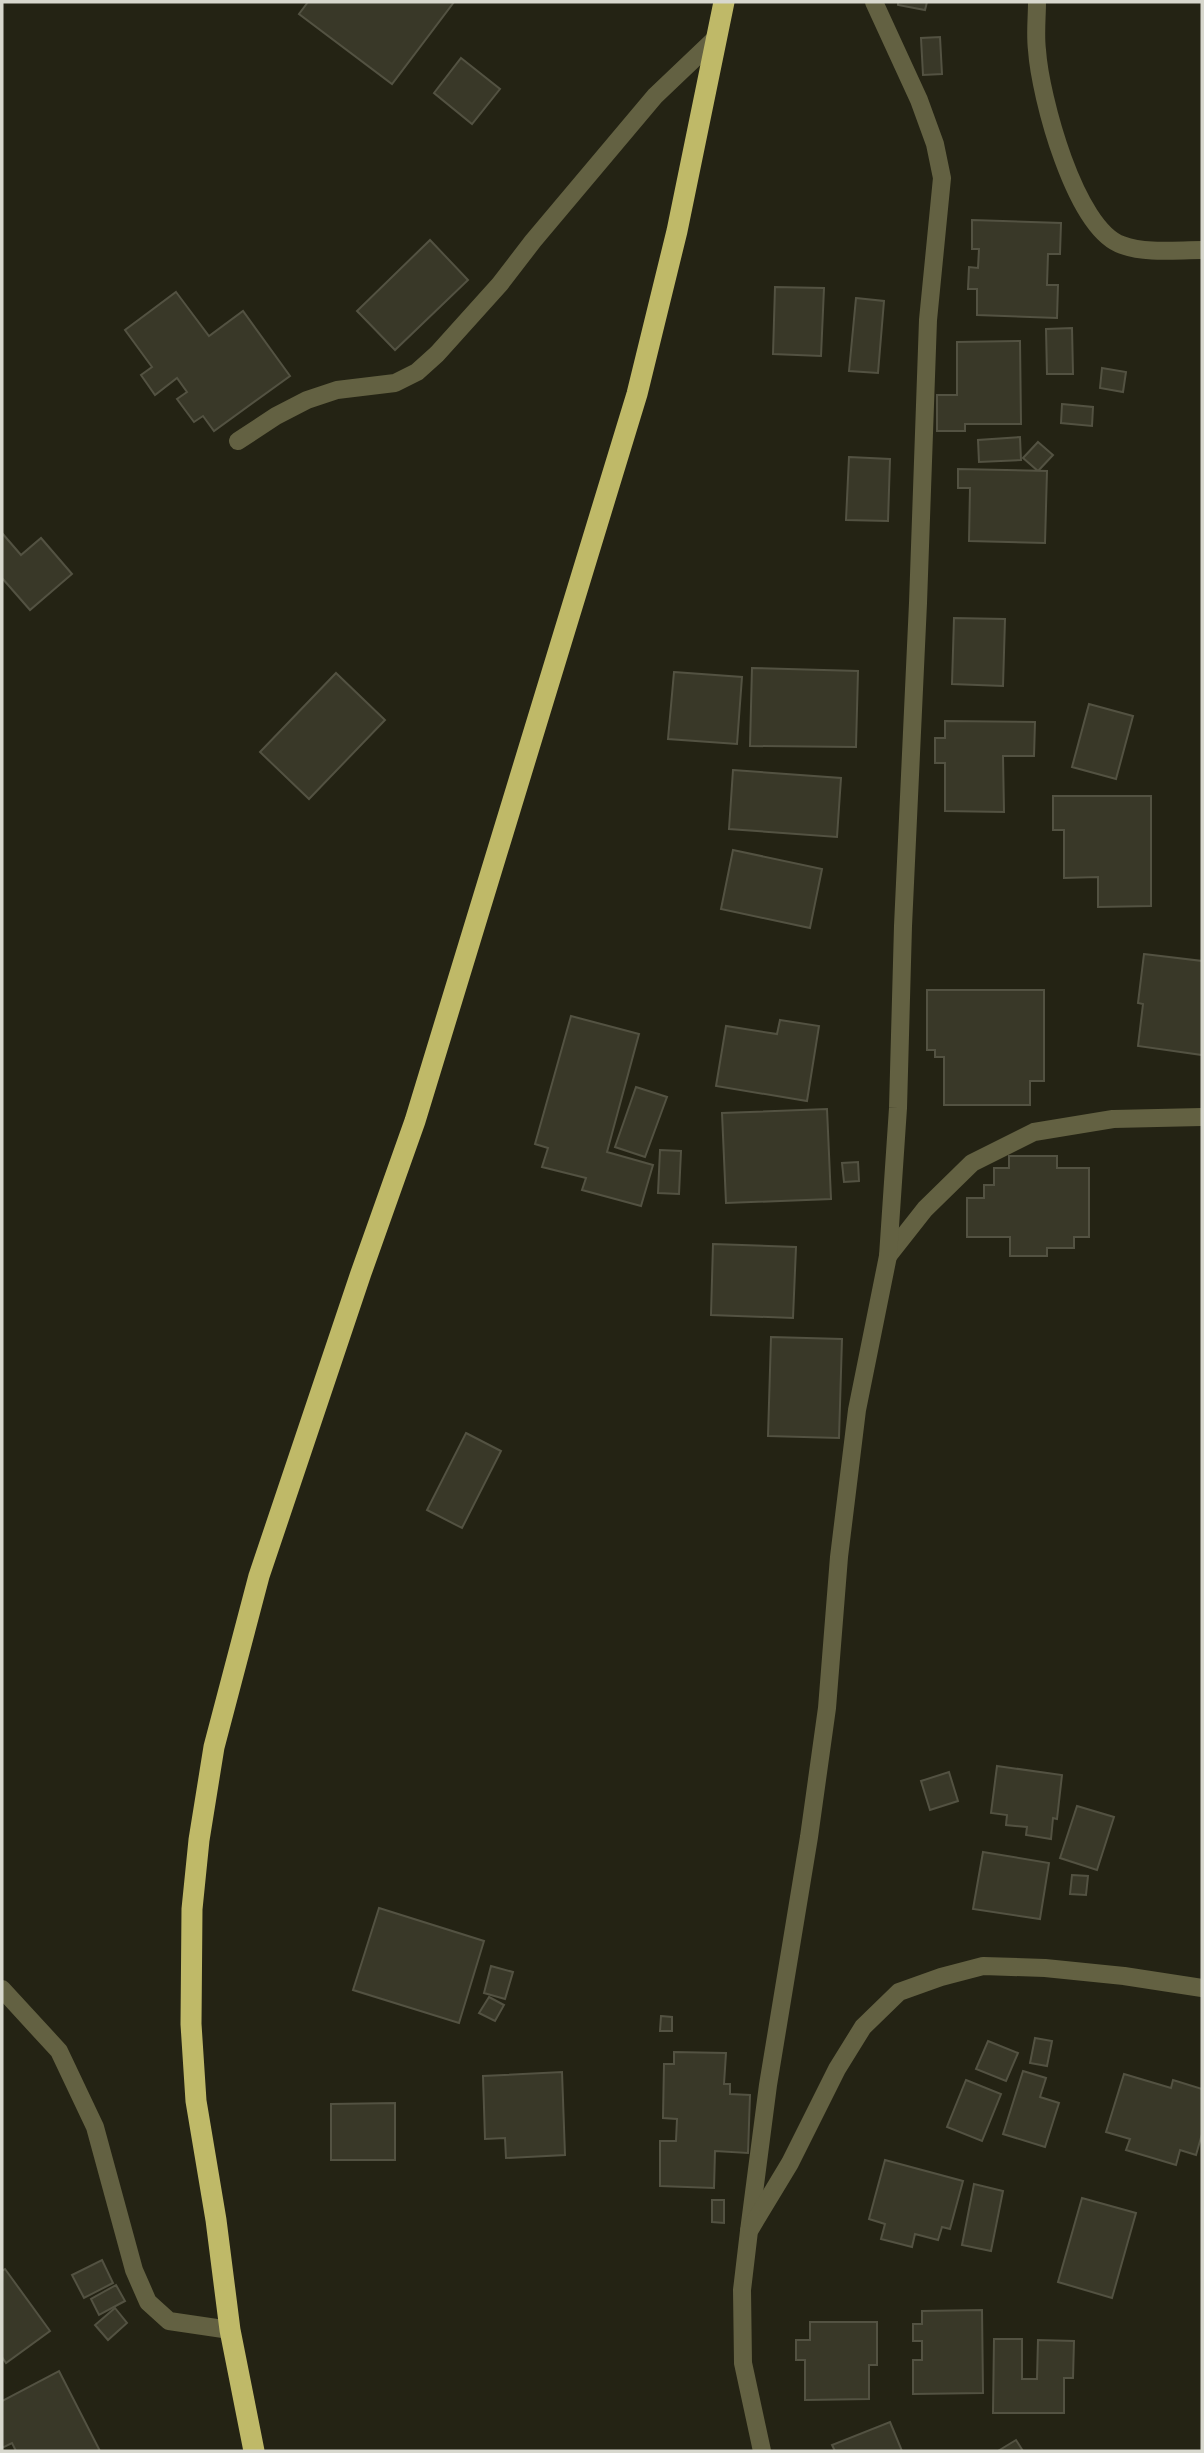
<svg xmlns="http://www.w3.org/2000/svg" width="1204" height="2453" font-family="'Nunito Sans',sans-serif">
  <style>
    .building { fill: #393828; stroke: #535242; stroke-width: 2 }
    .lines { fill: none; stroke-linecap: round; stroke-linejoin: round }
    .street { stroke: #636142; stroke-width: 18 }
    .highway { stroke: #bfb968; stroke-width: 21 }
  </style>
  <rect width="100%" height="100%" fill="#242314"/>
  <g class="building">
    <polygon points="308,2 454,2 392,84 299,14"/>
    <polygon points="898,2 927,2 925,10 898,5"/>
    <polygon points="940,37 942,74 923,75 921,38"/>
    <polygon points="461,58 500,89 472,124 434,93"/>
    <polygon points="972,220 1061,223 1060,254 1048,254 1047,285 1058,285 1057,318 977,315 977,289 968,289 969,267 978,268 979,249 972,249"/>
    <polygon points="430,240 468,280 395,350 357,311"/>
    <polygon points="775,287 824,288 821,356 773,354"/>
    <polygon points="176,292 209,336 243,311 290,376 214,431 203,416 194,422 177,399 187,392 177,378 155,395 141,375 152,367 125,330"/>
    <polygon points="856,298 884,301 878,373 849,371"/>
    <polygon points="1072,328 1073,374 1047,374 1046,329"/>
    <polygon points="1020,341 1021,424 965,424 965,431 937,431 937,395 957,395 957,342"/>
    <polygon points="1102,368 1126,372 1123,392 1100,388"/>
    <polygon points="1062,404 1093,407 1092,426 1061,423"/>
    <polygon points="1020,437 1021,460 979,462 978,440"/>
    <polygon points="1038,442 1053,455 1038,471 1023,458"/>
    <polygon points="849,457 890,459 888,521 846,520"/>
    <polygon points="958,469 1047,471 1045,543 969,541 970,488 958,488"/>
    <polygon points="2,533 21,555 41,538 72,574 30,610 2,578"/>
    <polygon points="954,618 1005,619 1003,686 952,684"/>
    <polygon points="752,668 858,671 856,747 750,746"/>
    <polygon points="674,672 742,677 737,744 668,739"/>
    <polygon points="336,673 385,720 309,799 260,752"/>
    <polygon points="1089,704 1133,716 1116,779 1072,767"/>
    <polygon points="945,721 1035,722 1034,756 1003,756 1004,812 945,811 945,763 935,763 935,738 945,738"/>
    <polygon points="733,770 841,778 837,837 729,829"/>
    <polygon points="1053,796 1151,796 1151,906 1098,907 1098,877 1064,878 1064,830 1053,830"/>
    <polygon points="733,850 822,869 810,928 721,909"/>
    <polygon points="1144,954 1202,961 1202,1055 1138,1046 1143,1004 1138,1003"/>
    <polygon points="927,990 1044,990 1044,1081 1030,1081 1030,1105 944,1105 944,1057 935,1057 935,1050 927,1050"/>
    <polygon points="571,1016 639,1034 607,1152 653,1165 641,1206 582,1190 586,1178 542,1167 548,1148 535,1144"/>
    <polygon points="780,1020 819,1026 807,1101 716,1086 726,1026 777,1034"/>
    <polygon points="636,1087 667,1097 645,1157 615,1147"/>
    <polygon points="827,1109 831,1199 726,1203 722,1113"/>
    <polygon points="660,1150 681,1151 679,1194 658,1193"/>
    <polygon points="1009,1156 1057,1156 1057,1168 1089,1168 1089,1237 1074,1237 1074,1248 1047,1248 1047,1256 1010,1256 1010,1237 967,1237 967,1198 984,1198 984,1185 994,1185 994,1168 1009,1168"/>
    <polygon points="858,1162 859,1181 844,1182 842,1163"/>
    <polygon points="713,1244 796,1247 793,1318 711,1315"/>
    <polygon points="771,1337 842,1339 839,1438 768,1436"/>
    <polygon points="466,1433 501,1451 462,1528 427,1510"/>
    <polygon points="997,1766 1062,1775 1057,1819 1053,1818 1051,1839 1026,1835 1027,1827 1006,1825 1007,1815 991,1813"/>
    <polygon points="949,1772 958,1801 930,1810 921,1781"/>
    <polygon points="1077,1806 1114,1817 1097,1870 1060,1858"/>
    <polygon points="983,1852 1049,1863 1040,1919 973,1909"/>
    <polygon points="1072,1875 1088,1876 1086,1895 1070,1894"/>
    <polygon points="379,1908 484,1941 459,2023 353,1990"/>
    <polygon points="491,1966 513,1972 505,1999 484,1993"/>
    <polygon points="489,1997 504,2005 495,2021 479,2013"/>
    <polygon points="661,2016 672,2017 672,2031 660,2031"/>
    <polygon points="1035,2038 1052,2041 1047,2066 1030,2063"/>
    <polygon points="988,2041 1018,2053 1006,2081 976,2069"/>
    <polygon points="674,2052 726,2053 724,2084 730,2084 730,2094 750,2095 748,2153 715,2151 714,2188 660,2186 660,2141 676,2141 677,2119 663,2118 664,2064 674,2064"/>
    <polygon points="1023,2071 1046,2078 1040,2097 1059,2103 1045,2147 1003,2134"/>
    <polygon points="562,2072 565,2155 506,2158 505,2138 485,2139 483,2076"/>
    <polygon points="1124,2074 1171,2088 1173,2080 1202,2089 1202,2134 1196,2155 1180,2150 1176,2165 1126,2150 1130,2139 1106,2132"/>
    <polygon points="966,2080 1001,2094 982,2141 947,2127"/>
    <polygon points="395,2103 395,2160 331,2160 331,2104"/>
    <polygon points="885,2160 963,2181 950,2229 942,2227 938,2240 915,2234 912,2247 881,2239 885,2224 869,2219"/>
    <polygon points="974,2184 1003,2191 991,2251 962,2245"/>
    <polygon points="1082,2198 1136,2213 1112,2298 1058,2282"/>
    <polygon points="712,2200 724,2200 724,2223 712,2222"/>
    <polygon points="102,2260 113,2283 84,2298 72,2275"/>
    <polygon points="5,2269 50,2331 6,2363 2,2357 2,2271"/>
    <polygon points="116,2285 125,2301 99,2315 91,2299"/>
    <polygon points="115,2308 127,2323 108,2340 95,2325"/>
    <polygon points="982,2310 983,2393 913,2394 913,2360 922,2360 922,2341 913,2341 913,2324 922,2324 922,2311"/>
    <polygon points="810,2322 877,2322 877,2365 869,2365 869,2399 805,2400 805,2360 796,2360 796,2340 810,2340"/>
    <polygon points="994,2339 1022,2339 1022,2379 1037,2379 1038,2340 1074,2341 1073,2378 1064,2378 1064,2413 993,2413"/>
    <polygon points="59,2371 100,2451 16,2451 12,2443 2,2448 2,2401"/>
    <polygon points="890,2422 902,2451 835,2451 832,2445"/>
    <polygon points="1016,2440 1023,2451 998,2451"/>
  </g>
  <g class="lines">
    <g class="street">
      <path d="M1037,2C1037,18 1035,34 1037,50C1040,96 1075,229 1122,245C1147,254 1176,250 1202,250"/>
      <polyline points="238,441 276,416 307,400 337,390 395,383 417,372 437,354 500,284 533,241 655,96 718,36"/>
      <polyline points="888,1256 925,1209 972,1163 1034,1132 1113,1119 1202,1117"/>
      <polyline points="2,1989 59,2051 95,2127 134,2270 148,2302 169,2321 230,2330"/>
      <polyline points="749,2231 768,2085 809,1837 827,1708 839,1557 857,1410 888,1256 898,1108 903,926 918,603 928,320 942,178 935,144 919,100 874,2"/>
      <polyline points="762,2451 743,2363 742,2290 749,2231 790,2163 837,2069 863,2027 899,1992 941,1977 983,1966 1045,1968 1124,1976 1202,1988"/>
    </g>
    <polyline class="highway" points="254,2451 230,2330 216,2220 196,2101 191,2024 192,1909 199,1840 214,1747 259,1576 361,1273 415,1121 637,394 677,231 724,2"/>
  </g>
  <rect width="1204" height="2453" fill="none" stroke="#d8d8ce" stroke-width="7"/>
</svg>
